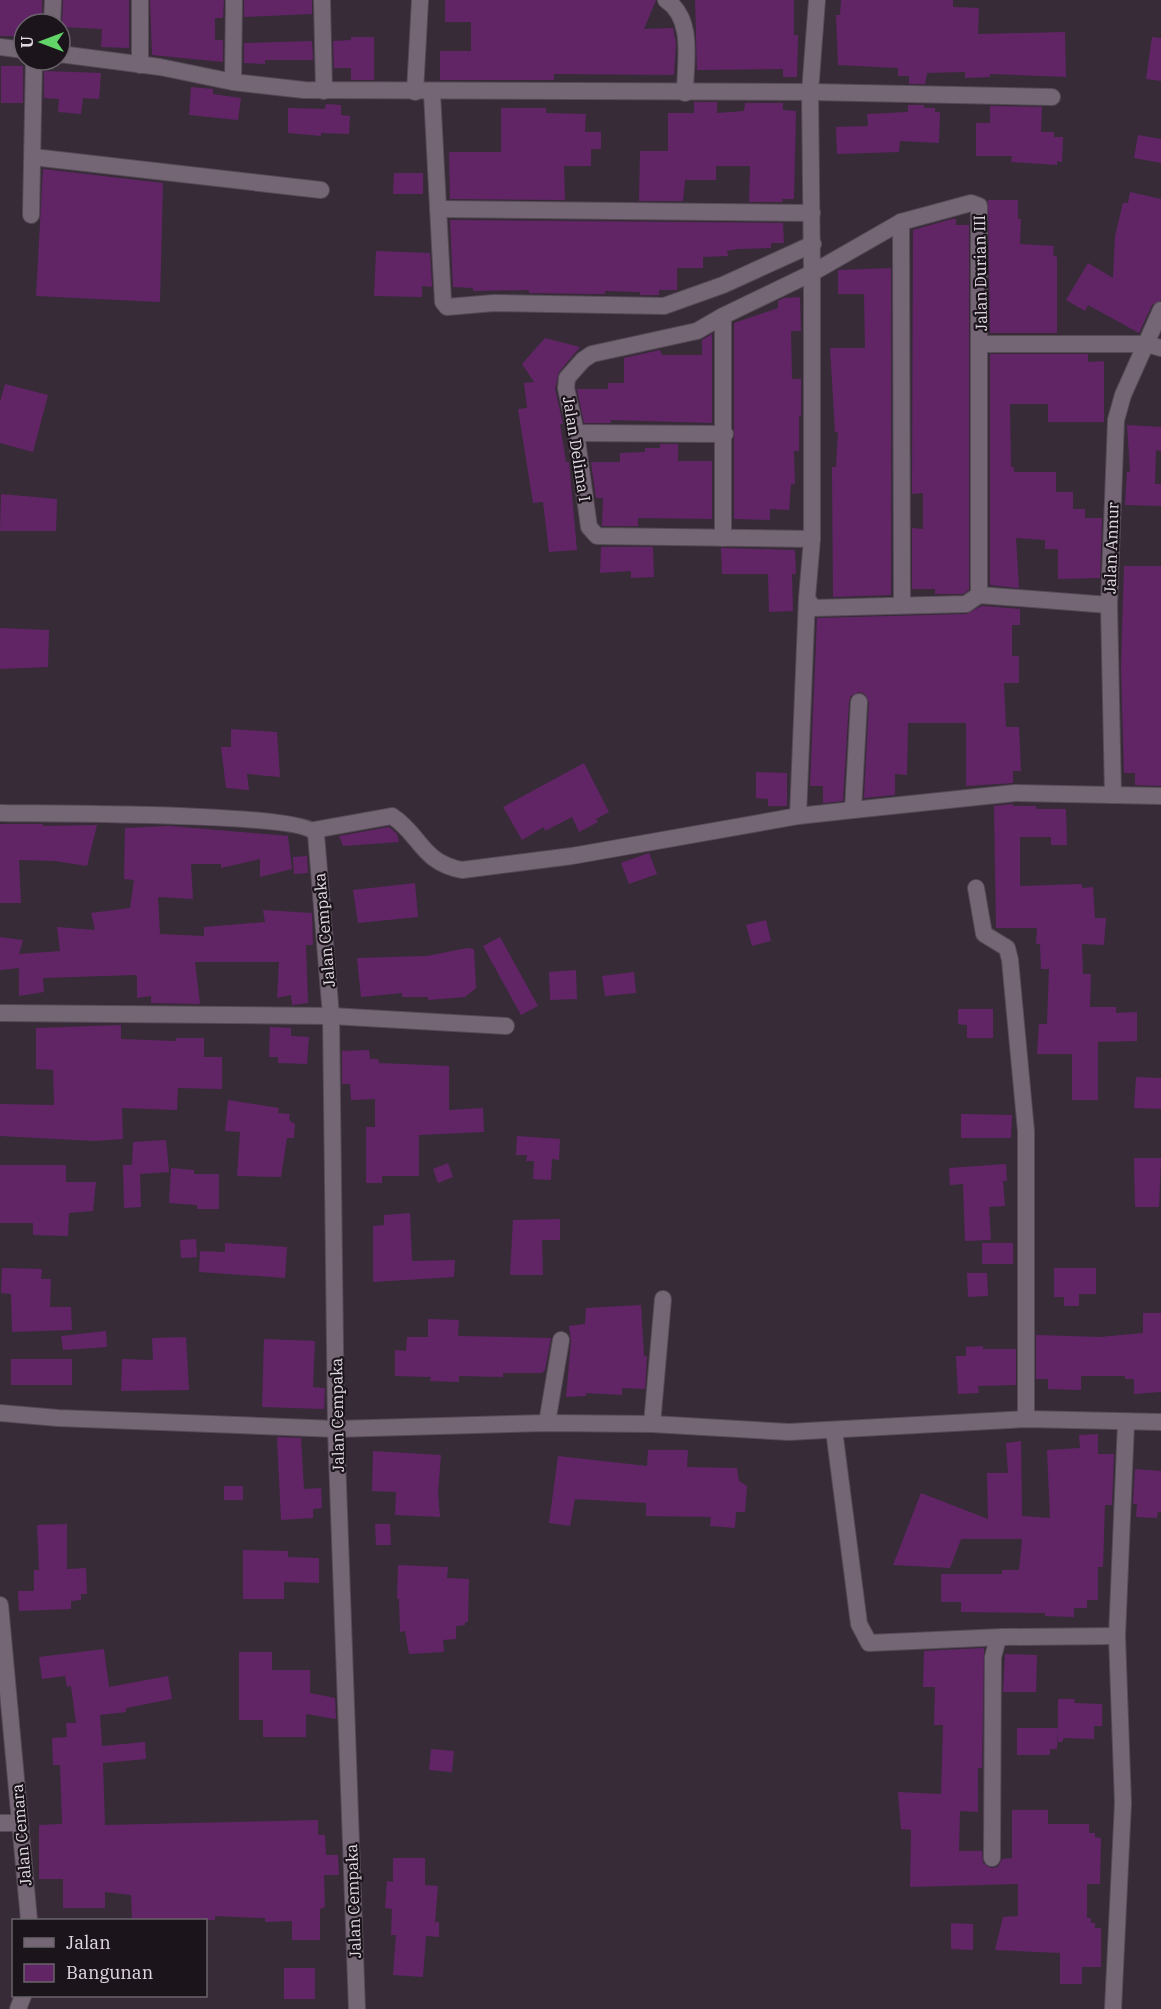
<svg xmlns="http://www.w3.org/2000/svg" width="1161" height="2009" font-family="'IBM Plex Serif',serif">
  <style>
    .building { fill: #612566 }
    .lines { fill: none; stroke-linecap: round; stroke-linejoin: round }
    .minor-casing { stroke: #554a56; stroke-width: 18 }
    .minor { stroke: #756676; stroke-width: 16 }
    .labels { text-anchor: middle; stroke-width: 4.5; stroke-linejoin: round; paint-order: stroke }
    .street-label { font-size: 16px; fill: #e1d9e2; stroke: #1b151b }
  </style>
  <rect width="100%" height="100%" fill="#372b38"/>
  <g class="building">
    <polygon points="0,0 42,0 42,24 24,24 24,36 0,36"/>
    <polygon points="63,0 129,0 129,48 101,47 102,29 62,27"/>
    <polygon points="150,0 224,0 223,18 215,18 215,40 223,40 223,62 152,55"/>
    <polygon points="244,0 312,0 312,14 244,17"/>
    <polygon points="445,0 656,0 644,29 673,28 676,43 674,75 554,74 554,80 440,80 440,51 471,51 471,22 445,22"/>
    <polygon points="695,0 794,0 794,35 798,35 797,77 783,77 783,69 697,70"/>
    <polygon points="841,0 953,0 953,7 979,8 978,34 1065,32 1066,77 990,74 990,77 965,78 965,72 927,73 925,84 909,84 909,76 898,76 898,68 838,65 836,15 840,15"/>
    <polygon points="351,37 374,37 374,80 351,80 351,68 334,68 333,41 351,40"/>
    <polygon points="1152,37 1161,38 1161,81 1146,79"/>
    <polygon points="312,41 313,60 265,60 265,64 244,63 244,43"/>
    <rect x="1" y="66" width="22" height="37"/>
    <polygon points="44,71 101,73 99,99 83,98 81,114 58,112 59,99 44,98"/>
    <polygon points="191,87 213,89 213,94 241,98 238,120 189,115"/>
    <polygon points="694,102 717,102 717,113 744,111 745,103 783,103 783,110 796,111 794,199 782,199 783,202 749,202 750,166 716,166 716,180 685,180 683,201 639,201 640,151 668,151 668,113 694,113"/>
    <polygon points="326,104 341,105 341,115 350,116 349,134 321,133 321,136 288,133 288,108 325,109"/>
    <polygon points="908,105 924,105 924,108 935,108 935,112 940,112 939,143 900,141 899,152 837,154 836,127 868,126 867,114 908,112"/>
    <polygon points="990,106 1042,107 1041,132 1054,132 1054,137 1063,137 1062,162 1057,161 1057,165 1011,162 1012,156 976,156 976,123 990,123"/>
    <polygon points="501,108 546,108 546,113 586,114 585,132 601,132 601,149 591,149 591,166 564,166 565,200 450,199 449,152 501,152"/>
    <polygon points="1138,135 1161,139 1161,163 1134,158"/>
    <polygon points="43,169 163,183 160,302 36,296"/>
    <polygon points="394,173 423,173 423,194 393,194"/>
    <polygon points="1130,192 1161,199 1161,300 1152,305 1139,333 1088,305 1085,311 1066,300 1088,263 1113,278 1115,236 1123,203 1128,203"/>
    <polygon points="988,200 1018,200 1018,219 1021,219 1020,244 1054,246 1053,255 1057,257 1057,333 990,333"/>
    <polygon points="952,219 956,219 956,225 969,225 969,590 963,594 935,594 935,589 912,589 912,528 923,529 923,493 912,494 913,230"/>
    <polygon points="450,220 783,223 784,243 771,243 771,248 738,249 727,251 728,256 703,257 703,268 677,268 677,290 659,290 659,295 640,295 640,292 605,291 605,294 594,294 529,293 529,290 473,291 473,288 453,287"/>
    <polygon points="376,251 430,253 432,287 422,286 422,297 374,296"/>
    <polygon points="891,268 891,595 833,597 832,467 836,467 838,432 835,432 830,348 865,348 864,294 838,294 838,270"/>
    <polygon points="800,297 801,331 791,331 792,379 801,379 801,416 799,416 799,451 794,451 795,484 791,484 789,510 770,509 770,520 734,519 734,323 778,308 778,301 784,298"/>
    <polygon points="712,334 712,423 611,420 611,423 584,423 577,389 608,389 608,383 624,383 624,358 660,350 662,355 702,355 702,340"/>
    <polygon points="545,338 580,347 559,372 555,389 563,424 560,424 566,462 569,462 577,550 549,552 543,502 533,503 518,409 527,408 524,383 534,382 522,364"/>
    <polygon points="990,354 1088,354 1088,362 1104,361 1104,422 1048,422 1048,404 1010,404 1011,467 1014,467 1014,472 1056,472 1056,492 1073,492 1073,509 1085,509 1085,518 1102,518 1100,578 1058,579 1058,549 1045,549 1045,540 1016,538 1019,588 990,585"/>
    <polygon points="5,384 48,395 33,452 0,443 0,402"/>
    <polygon points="1127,425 1161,427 1161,451 1156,450 1155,484 1161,484 1161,506 1125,505 1127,472 1130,472"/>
    <polygon points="660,444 678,444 678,461 712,461 712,519 638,518 638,526 602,526 603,498 596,498 591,462 620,462 620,453 645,452 645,448 660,448"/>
    <polygon points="1,494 57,499 56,531 0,531"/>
    <polygon points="601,547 653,547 654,577 631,578 631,571 600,573"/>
    <polygon points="721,548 795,550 796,574 792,574 793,611 769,612 768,574 722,574"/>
    <polygon points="1124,566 1161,566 1161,786 1135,785 1135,773 1124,773 1121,668"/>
    <polygon points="982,606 1020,609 1020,625 1012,625 1012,656 1019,656 1019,683 1004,683 1006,727 1019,727 1021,771 1013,771 1013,783 966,786 966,723 908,723 907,775 895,774 895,795 864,798 869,703 865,694 859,692 851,696 849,701 843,801 823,803 823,786 810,786 817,618 966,614"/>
    <polygon points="0,628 49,630 48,667 0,669"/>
    <polygon points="231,729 277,732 280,777 247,774 249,790 226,788 221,747 231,747"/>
    <polygon points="584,763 609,812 596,819 598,822 579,832 572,817 545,831 544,827 522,840 503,807"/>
    <polygon points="756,772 787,773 787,806 768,806 768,799 756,798"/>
    <polygon points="1013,804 1013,806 1036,806 1037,809 1066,809 1067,845 1051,845 1051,837 1020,837 1020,886 1082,884 1082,888 1093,887 1095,918 1106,918 1104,945 1082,944 1083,974 1091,974 1090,1007 1116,1007 1116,1013 1137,1012 1137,1041 1098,1042 1098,1100 1072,1100 1072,1054 1037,1054 1039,1024 1047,1024 1049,969 1041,969 1040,944 1036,944 1037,928 996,928 994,806"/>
    <polygon points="0,824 43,824 43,826 97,825 87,866 55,861 19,860 21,903 0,903"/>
    <polygon points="170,826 288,836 292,869 260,877 260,859 221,868 221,864 191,864 193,899 158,897 160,934 204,936 204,927 265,922 263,910 312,913 313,945 306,945 308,1003 292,1005 291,995 277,998 279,962 195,962 200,1004 151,1003 151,996 137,998 137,977 135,975 43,978 44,992 19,996 19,968 0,970 0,937 23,940 19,954 60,951 57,927 95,930 91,913 130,908 134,880 124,879 125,828"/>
    <polygon points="389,827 397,834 399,842 343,846 339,836"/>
    <polygon points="649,853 657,874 629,884 621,863"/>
    <polygon points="307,856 308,873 294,874 293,857"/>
    <polygon points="415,883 418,917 358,923 353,890"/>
    <polygon points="766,920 771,941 752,946 746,925"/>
    <polygon points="500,937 538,1006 521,1015 483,946"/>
    <polygon points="467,948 474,949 476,988 465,997 428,1000 428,997 402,997 402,993 361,997 357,958 427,956"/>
    <polygon points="576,970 577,999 550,1000 549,972"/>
    <polygon points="634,972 636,993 605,996 602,976"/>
    <polygon points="958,1009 993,1009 993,1038 967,1038 967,1025 958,1024"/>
    <polygon points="121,1025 121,1039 176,1041 176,1038 204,1038 204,1057 222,1057 222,1089 178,1088 177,1110 122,1108 123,1139 95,1141 0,1136 0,1104 54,1105 53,1070 36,1069 36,1028"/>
    <polygon points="270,1027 291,1028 291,1036 309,1037 307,1064 278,1063 278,1057 269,1057"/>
    <polygon points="369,1050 370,1059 378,1059 379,1063 449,1066 449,1110 483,1108 484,1132 419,1135 419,1176 382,1176 382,1183 366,1183 366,1127 375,1127 375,1099 351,1100 350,1084 342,1084 342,1051"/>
    <polygon points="1136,1077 1161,1078 1161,1109 1134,1108"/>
    <polygon points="228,1100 279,1108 278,1113 290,1114 289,1120 295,1124 294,1138 287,1138 281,1177 237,1176 240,1132 225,1131"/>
    <polygon points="961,1114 1012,1115 1011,1138 961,1138"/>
    <polygon points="517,1136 560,1139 559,1160 552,1159 551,1180 533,1179 534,1161 526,1161 527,1155 516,1155"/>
    <polygon points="166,1140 169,1172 140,1174 141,1207 124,1208 123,1165 132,1165 133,1142"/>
    <polygon points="1134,1158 1161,1158 1159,1207 1135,1207"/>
    <polygon points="448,1163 453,1177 438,1183 433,1169"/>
    <polygon points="1006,1164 1007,1181 1003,1181 1005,1206 989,1207 991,1240 965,1241 963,1184 950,1185 949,1168"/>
    <polygon points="0,1165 66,1165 66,1182 96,1182 93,1211 69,1213 68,1236 33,1235 33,1223 0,1223"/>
    <polygon points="171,1168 194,1170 194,1174 219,1174 219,1209 197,1209 197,1205 169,1203"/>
    <polygon points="410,1213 412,1261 455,1260 454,1277 373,1282 373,1226 384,1225 384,1215"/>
    <polygon points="560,1219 560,1240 542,1240 543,1275 510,1275 513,1220"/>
    <polygon points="196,1239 197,1257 181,1258 180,1240"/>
    <polygon points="225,1243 287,1247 285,1278 199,1272 200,1251 225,1252"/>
    <rect x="982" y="1243" width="31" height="21"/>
    <polygon points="2,1268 42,1269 41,1279 51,1279 50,1307 71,1307 72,1330 12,1332 11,1294 1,1293"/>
    <polygon points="1054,1268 1096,1268 1096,1294 1079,1294 1079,1306 1064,1306 1064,1297 1054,1297"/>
    <polygon points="967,1273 987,1273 988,1296 968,1297"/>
    <polygon points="641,1305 644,1356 647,1356 645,1389 622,1388 622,1395 586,1393 586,1396 566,1397 571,1342 569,1326 585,1324 586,1308"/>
    <polygon points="1143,1313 1161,1313 1161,1392 1134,1394 1134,1379 1125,1379 1125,1376 1081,1376 1081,1390 1048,1389 1048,1379 1036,1379 1036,1335 1100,1337 1143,1333"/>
    <polygon points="428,1319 459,1320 458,1336 551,1338 545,1370 542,1373 503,1373 503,1377 459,1376 459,1382 430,1381 431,1377 395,1376 395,1350 406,1351 407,1337 428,1337"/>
    <polygon points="106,1331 107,1347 63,1350 61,1336"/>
    <polygon points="186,1337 189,1390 121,1391 122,1359 153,1360 152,1338"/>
    <polygon points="264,1339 315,1341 313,1387 325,1388 324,1409 262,1407"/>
    <polygon points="983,1346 983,1349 1016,1349 1016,1385 978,1386 979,1393 958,1394 956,1356 966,1356 966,1347"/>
    <rect x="11" y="1359" width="61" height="26"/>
    <polygon points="1098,1434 1098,1454 1114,1454 1112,1505 1105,1505 1103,1567 1098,1567 1098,1600 1087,1600 1087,1608 1074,1608 1074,1617 1045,1616 1045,1613 961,1612 961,1602 941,1602 941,1574 1002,1574 1002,1570 1019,1570 1022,1539 961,1539 950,1568 893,1565 921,1493 988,1519 987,1473 1008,1473 1006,1443 1021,1441 1022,1516 1050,1518 1047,1450 1080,1448 1079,1435"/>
    <polygon points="277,1437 301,1438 304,1489 321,1488 322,1508 313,1509 313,1518 281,1520"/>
    <polygon points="648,1450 688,1450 687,1467 737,1468 739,1481 747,1486 745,1512 736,1512 735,1528 710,1526 711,1517 646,1516 646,1503 575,1499 570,1526 549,1523 558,1456 647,1466"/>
    <polygon points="373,1451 441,1455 438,1493 440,1517 395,1515 396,1492 372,1491"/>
    <polygon points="1135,1469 1161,1471 1161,1512 1158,1512 1157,1518 1136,1517 1137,1504 1133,1504"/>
    <rect x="224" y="1486" width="19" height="14"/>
    <polygon points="67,1524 67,1569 86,1568 87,1594 81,1594 81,1600 71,1601 71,1609 19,1611 18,1591 34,1591 34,1570 39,1570 37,1525"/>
    <polygon points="375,1524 390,1524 391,1545 376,1545"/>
    <polygon points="243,1550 288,1551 288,1557 319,1558 319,1583 284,1582 284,1599 243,1599"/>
    <polygon points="398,1565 448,1567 447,1578 469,1579 468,1622 465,1622 465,1625 456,1626 456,1639 443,1640 444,1652 409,1654 405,1631 400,1632 399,1599 397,1599"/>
    <polygon points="984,1648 982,1768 978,1768 978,1812 960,1811 959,1851 982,1851 983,1863 991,1868 998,1867 1002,1859 1012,1858 1012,1810 1048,1810 1048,1824 1089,1824 1089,1833 1095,1833 1095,1837 1101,1838 1100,1884 1087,1884 1087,1918 1091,1918 1091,1923 1095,1923 1095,1928 1101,1928 1101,1967 1082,1967 1082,1984 1060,1984 1060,1953 995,1950 1003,1917 1018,1916 1018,1884 910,1887 911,1830 901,1829 898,1792 941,1794 943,1725 934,1725 935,1687 923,1687 924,1651"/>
    <polygon points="104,1649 109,1687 168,1676 172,1699 126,1708 126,1712 100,1715 102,1746 145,1742 146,1759 103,1763 105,1825 318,1820 318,1835 325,1835 326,1855 338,1855 339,1875 324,1875 325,1907 320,1909 320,1940 292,1940 292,1921 265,1922 265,1918 215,1916 215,1920 132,1920 131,1895 105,1892 105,1908 63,1908 63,1879 39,1879 39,1825 62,1824 60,1765 53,1765 52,1738 67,1737 66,1723 76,1723 71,1686 67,1687 65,1676 42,1679 39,1657"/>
    <polygon points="239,1652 272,1652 272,1670 310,1670 310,1693 335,1698 336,1719 306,1714 306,1737 263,1737 263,1720 239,1720"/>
    <polygon points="1005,1654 1037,1655 1036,1692 1003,1692"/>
    <polygon points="1058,1699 1075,1699 1074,1703 1102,1704 1102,1726 1094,1726 1094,1739 1064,1738 1062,1742 1058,1742"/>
    <polygon points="1017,1728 1058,1728 1057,1749 1050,1749 1050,1755 1017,1755"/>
    <polygon points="431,1749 454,1751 452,1772 429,1770"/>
    <polygon points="393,1858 425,1858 425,1885 438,1886 435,1922 439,1922 439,1937 426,1936 423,1977 393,1975 396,1935 391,1935 392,1909 385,1908 387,1881 393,1882"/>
    <polygon points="951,1923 973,1924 973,1950 951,1949"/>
    <rect x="284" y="1968" width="31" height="31"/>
  </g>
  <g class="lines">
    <g class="minor-casing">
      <g id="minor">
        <polyline points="140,0 140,65"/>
        <polyline points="322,0 324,91"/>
        <path d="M666,0C695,19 685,63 685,93"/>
        <polyline points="52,24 53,0"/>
        <polyline points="0,47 24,50"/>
        <polyline points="60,54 160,67 233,82 304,90 810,92 1052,97"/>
        <polyline points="233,82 234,0"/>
        <polyline points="415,92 420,0"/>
        <polyline points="432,93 443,302 447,307 494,303 664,306 723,285 813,244"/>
        <polyline points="33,157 321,190"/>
        <polyline points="438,209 812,213"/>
        <polyline points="31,215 34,60"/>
        <polyline points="901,222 902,605"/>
        <polyline points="723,316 723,538"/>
        <polyline points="981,344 1147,344 1161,348"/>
        <polyline points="576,433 725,434"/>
        <polyline points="812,539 597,536 589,527 576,433 566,388 567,378 583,360 592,354 697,331 723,316 812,273 901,222 971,203 979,206 979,595 966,604 813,608 807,598 812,539 812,273 810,92 817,0"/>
        <polyline points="979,595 1109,605"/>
        <polyline points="1113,795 1109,605 1116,420 1123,395 1161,310"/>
        <polyline points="853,810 859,702"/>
        <path d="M0,813C41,814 302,812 316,834L331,1016L336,1429L357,2009"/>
        <polyline points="798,816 807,598"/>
        <path d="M314,830L392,816C421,835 421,862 462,870L572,856L798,816L853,810L1015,793L1161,796"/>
        <polyline points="976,888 984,934 1007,948 1010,960 1026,1131 1026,1419"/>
        <polyline points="0,1013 331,1016 506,1026"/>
        <polyline points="0,1413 58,1418 336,1429 547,1423 652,1424 789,1432 1026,1419 1161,1422"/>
        <polyline points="547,1423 561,1340"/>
        <polyline points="652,1424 663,1299"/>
        <polyline points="834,1430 859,1624 869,1643 1002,1637"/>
        <polyline points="0,1605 29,1920"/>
        <polyline points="0,1823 20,1823"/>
        <polyline points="992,1858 993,1657 997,1642 1002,1637 1117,1636"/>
        <polyline points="18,2009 23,1996"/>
        <polyline points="1113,2009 1123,1803 1117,1636 1126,1423"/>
      </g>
    </g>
    <use href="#minor" class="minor"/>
  </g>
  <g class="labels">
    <g class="street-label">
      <text transform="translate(980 273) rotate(-91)" y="6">Jalan Durian III</text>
      <text transform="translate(577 449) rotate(81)" y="6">Jalan Delima I</text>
      <text transform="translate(1111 548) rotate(-88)" y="6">Jalan Annur</text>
      <text transform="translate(324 930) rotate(-95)" y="6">Jalan Cempaka</text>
      <text transform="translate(337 1415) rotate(-91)" y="6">Jalan Cempaka</text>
      <text transform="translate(21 1835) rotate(-95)" y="6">Jalan Cemara</text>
      <text transform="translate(353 1901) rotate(-92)" y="6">Jalan Cempaka</text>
    </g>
  </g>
  <rect x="12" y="1919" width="195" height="78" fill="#1b151b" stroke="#6a636b" stroke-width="1.5"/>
  <rect x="24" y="1938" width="30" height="9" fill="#756676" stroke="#6a636b" stroke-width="1.5"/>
  <text x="66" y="1949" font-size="18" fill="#e1d9e2">Jalan</text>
  <rect x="24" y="1964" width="30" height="18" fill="#612566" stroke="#6a636b" stroke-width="1.5"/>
  <text x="66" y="1979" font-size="18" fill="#e1d9e2">Bangunan</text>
  <g transform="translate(42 42) rotate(270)"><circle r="28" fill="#1b151b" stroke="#6a636b" stroke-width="1.5"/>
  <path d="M0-4.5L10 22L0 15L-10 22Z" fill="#63d468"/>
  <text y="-9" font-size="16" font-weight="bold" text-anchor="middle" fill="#e1d9e2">U</text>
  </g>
</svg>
